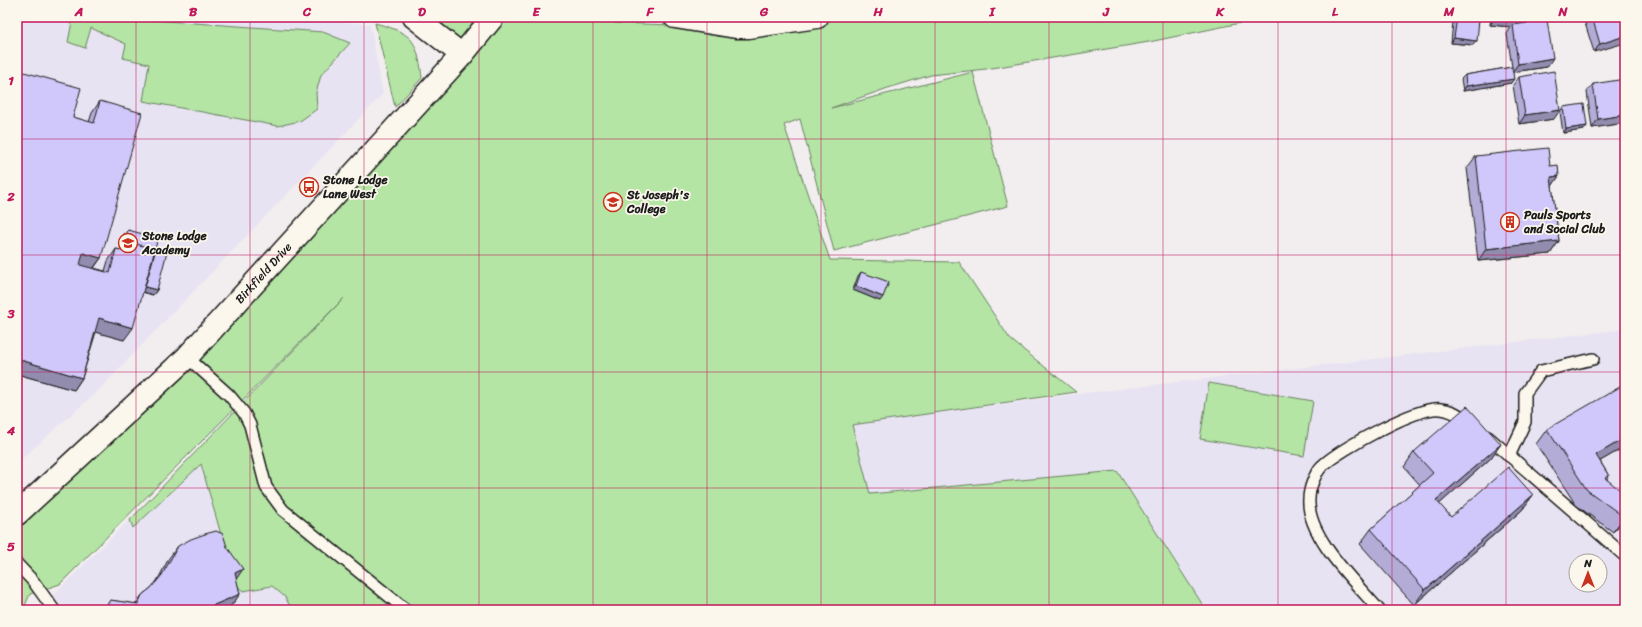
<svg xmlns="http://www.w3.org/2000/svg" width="1642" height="627" font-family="Sriracha,sans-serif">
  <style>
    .built { fill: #e8e3f2; fill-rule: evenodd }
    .green { fill: #b4e5a5; stroke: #688060 }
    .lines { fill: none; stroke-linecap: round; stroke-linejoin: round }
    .lane-casing { stroke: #1c1c1c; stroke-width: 14 }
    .street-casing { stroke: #1c1c1c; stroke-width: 25 }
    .secondary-casing { stroke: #1c1c1c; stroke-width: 25 }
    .lane { stroke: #fbf7ec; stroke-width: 11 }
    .street { stroke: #fbf7ec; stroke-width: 22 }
    .secondary { stroke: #fbf7ec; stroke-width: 22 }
    .wall { fill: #b3acd7; stroke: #1c1c1c }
    .shaded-wall { fill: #928caf; stroke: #1c1c1c }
    .building { fill: #d0c8fa; stroke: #1c1c1c }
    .grid { fill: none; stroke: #c2185b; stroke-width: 1; stroke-opacity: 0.55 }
    .labels { text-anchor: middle; stroke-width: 3.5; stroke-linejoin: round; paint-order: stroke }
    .poi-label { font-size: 12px; font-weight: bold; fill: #1c1c1c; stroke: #fbf7ec; text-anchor: start }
    .street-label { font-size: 12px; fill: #1c1c1c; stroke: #fbf7ec }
    .neatline { fill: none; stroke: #c2185b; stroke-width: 1.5 }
    .grid-label { font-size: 13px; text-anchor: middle; font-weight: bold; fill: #c2185b }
  </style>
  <rect width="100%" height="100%" fill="#f2eeef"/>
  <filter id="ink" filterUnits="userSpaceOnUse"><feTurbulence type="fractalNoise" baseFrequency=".025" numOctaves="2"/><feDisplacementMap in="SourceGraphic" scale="8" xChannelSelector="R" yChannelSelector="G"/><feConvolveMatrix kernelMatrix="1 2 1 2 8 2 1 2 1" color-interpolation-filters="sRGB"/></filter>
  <g filter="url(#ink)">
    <g class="built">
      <polygon points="17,17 276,17 370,24 383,94 97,392 17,463"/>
      <path d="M579,75L833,427L1077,394L1625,329V610H38ZM1576,561H1600V585H1576Z"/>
    </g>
    <g class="green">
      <polygon points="73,17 109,17 323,32 350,43 321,75 316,93 317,109 300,121 278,126 143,101 149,64 123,58 126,44 91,28 85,48 68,42"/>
      <polygon points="414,17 618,17 615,23 731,27 675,17 1269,17 1149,42 986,69 931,75 888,88 831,108 973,72 1008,206 834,251 800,119 784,125 830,260 959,262 1010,339 1076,392 852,425 870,494 1117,471 1206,610 292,610 285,597 272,586 243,591 235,584 201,464 133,528 130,520 344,298 60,584 30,594 23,610 17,610 17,514 187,357 462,55"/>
      <path d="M375,23C386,26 405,31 412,41C418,49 421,67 422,78L395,107Z"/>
      <polygon points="1209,383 1313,401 1304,456 1200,439"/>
    </g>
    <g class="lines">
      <g class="lane-casing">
        <g id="lane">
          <polyline points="187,357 229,395 244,413 250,425 266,487 283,510 406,610"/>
          <polyline points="1488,437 1625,556"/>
          <polyline points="1509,456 1525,422 1525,393 1541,371 1593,359"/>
          <polyline points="17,564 33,581 54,610"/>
          <path d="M1379,610C1356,583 1306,536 1309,499C1309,489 1315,473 1322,466C1341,449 1417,406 1441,409C1452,410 1460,416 1469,421"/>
        </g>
      </g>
      <g class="street-casing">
        <g id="street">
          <polyline points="414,17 462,55"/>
          <polyline points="675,17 736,27 749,27 817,17"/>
        </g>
      </g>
      <g class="secondary-casing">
        <g id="secondary">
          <path id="s1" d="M17,514L187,357L462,55L493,17"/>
        </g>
      </g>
      <use href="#lane" class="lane"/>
      <use href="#street" class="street"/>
      <use href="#secondary" class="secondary"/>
    </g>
    <g class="wall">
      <polygon points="1456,17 1463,17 1477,41 1473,45 1451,43 1453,21"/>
      <polygon points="1491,17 1536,17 1536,20 1535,22 1547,67 1513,72 1511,83 1463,91 1461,79 1465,75 1512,67 1507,34 1511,27 1490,25"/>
      <polygon points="1583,17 1625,17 1594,52"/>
      <polygon points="17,70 73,117 89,122 92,113 100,101 101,258 94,268 105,271 108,261 116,249 121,250 124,246 121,245 124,234 128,230 155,249 155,251 156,249 157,290 153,295 143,292 124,340 96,332 82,378 74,390 17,374"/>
      <polygon points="1519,77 1554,119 1519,124 1513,85"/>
      <polygon points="1593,84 1625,123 1592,128 1587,92"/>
      <polygon points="1563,107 1584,130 1563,133 1560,112"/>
      <polygon points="1476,156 1550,166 1559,176 1552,186 1559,241 1550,254 1478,261 1467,168"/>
      <polygon points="861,272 880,301 853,290 858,276"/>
      <polygon points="1547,429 1621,449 1600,461 1609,476 1607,479 1625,519 1613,532 1576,505 1536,444"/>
      <polygon points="1501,444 1490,459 1439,504 1451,517 1533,495 1522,510 1414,605 1360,544 1371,529 1420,485 1404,467 1414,452"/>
      <polygon points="178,546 236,579 240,594 231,606 223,610 103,610 110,600 136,604 142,595 151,588 157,581 169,558"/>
    </g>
    <g class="shaded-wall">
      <polygon points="1495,17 1504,17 1536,20 1529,29 1513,25 1511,27 1490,25"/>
      <polygon points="1625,36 1625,43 1594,52 1600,44"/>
      <polygon points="1454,38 1477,41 1473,45 1451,43"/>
      <polygon points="1553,58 1547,67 1512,72 1518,64"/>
      <polygon points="1514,79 1511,83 1463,91 1466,86"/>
      <polygon points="1560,110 1554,119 1519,124 1525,115"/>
      <polygon points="1625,115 1625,123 1592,128 1598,119"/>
      <polygon points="1587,126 1584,130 1563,133 1566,129"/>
      <polygon points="1559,176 1550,189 1551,177"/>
      <polygon points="124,241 127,241 124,246 121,245"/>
      <polygon points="1559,241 1550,254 1478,261 1486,249"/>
      <polygon points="83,253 101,258 92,270 75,266"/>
      <polygon points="856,286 883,297 880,301 853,290"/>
      <polygon points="145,287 157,290 153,295 142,292"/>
      <polygon points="99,318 133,328 124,340 91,331"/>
      <polygon points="17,359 82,378 74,390 17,374"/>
      <polygon points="1625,414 1625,423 1623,415"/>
      <polygon points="1625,438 1625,444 1621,449 1585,470 1596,455"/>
      <polygon points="1501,444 1490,459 1426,516 1436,500"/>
      <polygon points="1533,495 1522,510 1414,605 1425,590"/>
      <polygon points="1625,515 1625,519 1613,532 1624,517"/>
      <polygon points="243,569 235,581 235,573"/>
      <polygon points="240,594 231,606 223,610 210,610 214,605"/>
    </g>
    <g class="building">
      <polygon points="1457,17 1479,19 1477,41 1454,38"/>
      <polygon points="1504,17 1536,17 1536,20"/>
      <polygon points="1592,17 1625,17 1625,36 1600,44"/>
      <polygon points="1547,20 1553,58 1518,64 1513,25"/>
      <polygon points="1512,67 1514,79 1466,86 1465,75"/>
      <polygon points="17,70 81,88 73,117 94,123 100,101 142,113 101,258 83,253 80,265 110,273 116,249 124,251 127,241 155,249 133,328 99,318 82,378 17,359"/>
      <polygon points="1554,71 1560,110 1525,115 1519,77"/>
      <polygon points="1625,79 1625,115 1598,119 1593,84"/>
      <polygon points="1584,104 1587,126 1566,129 1563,107"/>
      <polygon points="1548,148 1550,166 1558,165 1559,176 1551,177 1559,241 1486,249 1476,156"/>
      <polygon points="128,230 158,238 155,249 124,241"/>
      <polygon points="156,249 167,252 157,290 145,287"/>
      <polygon points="861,272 889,282 883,297 856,286"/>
      <polygon points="1625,384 1625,414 1623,415 1625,420 1625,438 1596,455 1609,476 1605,478 1625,494 1625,515 1624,517 1587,490 1547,429"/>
      <polygon points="1467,406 1501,444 1436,500 1451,517 1508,467 1533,495 1425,590 1371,529 1433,473 1414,452"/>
      <polygon points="216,531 223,534 227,547 243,569 235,573 240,594 214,605 210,610 109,610 110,600 138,604 142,595 151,588 162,575 178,546 191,539 205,534"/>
    </g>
  </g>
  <path class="grid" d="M136,17V610M250,17V610M364,17V610M479,17V610M593,17V610M707,17V610M821,17V610M935,17V610M1049,17V610M1163,17V610M1278,17V610M1392,17V610M1506,17V610M17,139H1625M17,255H1625M17,372H1625M17,488H1625"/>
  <defs>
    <g id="bus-ring" transform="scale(1)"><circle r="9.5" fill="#fbf7ec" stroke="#c8321e" stroke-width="1.5"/><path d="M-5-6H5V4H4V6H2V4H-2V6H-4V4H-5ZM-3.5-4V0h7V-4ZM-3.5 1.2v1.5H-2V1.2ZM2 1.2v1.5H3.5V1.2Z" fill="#c8321e"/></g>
    <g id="school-ring" transform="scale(1)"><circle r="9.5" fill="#fbf7ec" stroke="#c8321e" stroke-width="1.5"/><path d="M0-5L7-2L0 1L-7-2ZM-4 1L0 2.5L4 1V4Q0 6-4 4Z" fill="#c8321e"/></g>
    <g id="building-ring" transform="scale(1)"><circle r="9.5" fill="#fbf7ec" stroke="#c8321e" stroke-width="1.5"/><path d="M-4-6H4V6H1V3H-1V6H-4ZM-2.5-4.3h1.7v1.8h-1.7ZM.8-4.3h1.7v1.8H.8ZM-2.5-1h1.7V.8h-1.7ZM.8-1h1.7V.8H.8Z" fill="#c8321e"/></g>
  </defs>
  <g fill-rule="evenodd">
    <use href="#bus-ring" x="309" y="187"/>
    <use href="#school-ring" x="613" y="202"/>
    <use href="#building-ring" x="1510" y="222"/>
    <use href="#school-ring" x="128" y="243"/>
  </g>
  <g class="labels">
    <g class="poi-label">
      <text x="323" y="184">Stone Lodge<tspan x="323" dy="14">Lane West</tspan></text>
      <text x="627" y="199">St Joseph's<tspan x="627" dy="14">College</tspan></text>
      <text x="1524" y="219">Pauls Sports<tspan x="1524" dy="14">and Social Club</tspan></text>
      <text x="142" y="240">Stone Lodge<tspan x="142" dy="14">Academy</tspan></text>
    </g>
    <g class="street-label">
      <text dy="4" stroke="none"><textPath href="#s1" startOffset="345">Birkfield Drive</textPath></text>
    </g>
  </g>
  <rect width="1642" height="627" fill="none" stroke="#fbf7ec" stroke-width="44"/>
  <g transform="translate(1588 573)"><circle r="19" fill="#fbf7ec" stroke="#a29f99"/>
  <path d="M0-3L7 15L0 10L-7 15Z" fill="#c8321e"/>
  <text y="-6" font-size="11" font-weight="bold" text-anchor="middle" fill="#1c1c1c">N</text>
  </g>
  <rect x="22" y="22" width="1598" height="583" class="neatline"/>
  <g class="grid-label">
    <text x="79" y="16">A</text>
    <text x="193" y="16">B</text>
    <text x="307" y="16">C</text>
    <text x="422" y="16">D</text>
    <text x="536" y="16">E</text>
    <text x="650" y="16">F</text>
    <text x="764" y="16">G</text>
    <text x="878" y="16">H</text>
    <text x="992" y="16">I</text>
    <text x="1106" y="16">J</text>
    <text x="1220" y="16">K</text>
    <text x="1335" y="16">L</text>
    <text x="1449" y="16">M</text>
    <text x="1563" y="16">N</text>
    <text x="11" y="85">1</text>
    <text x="11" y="201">2</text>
    <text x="11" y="318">3</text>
    <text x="11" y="435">4</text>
    <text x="11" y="551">5</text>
  </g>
</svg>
